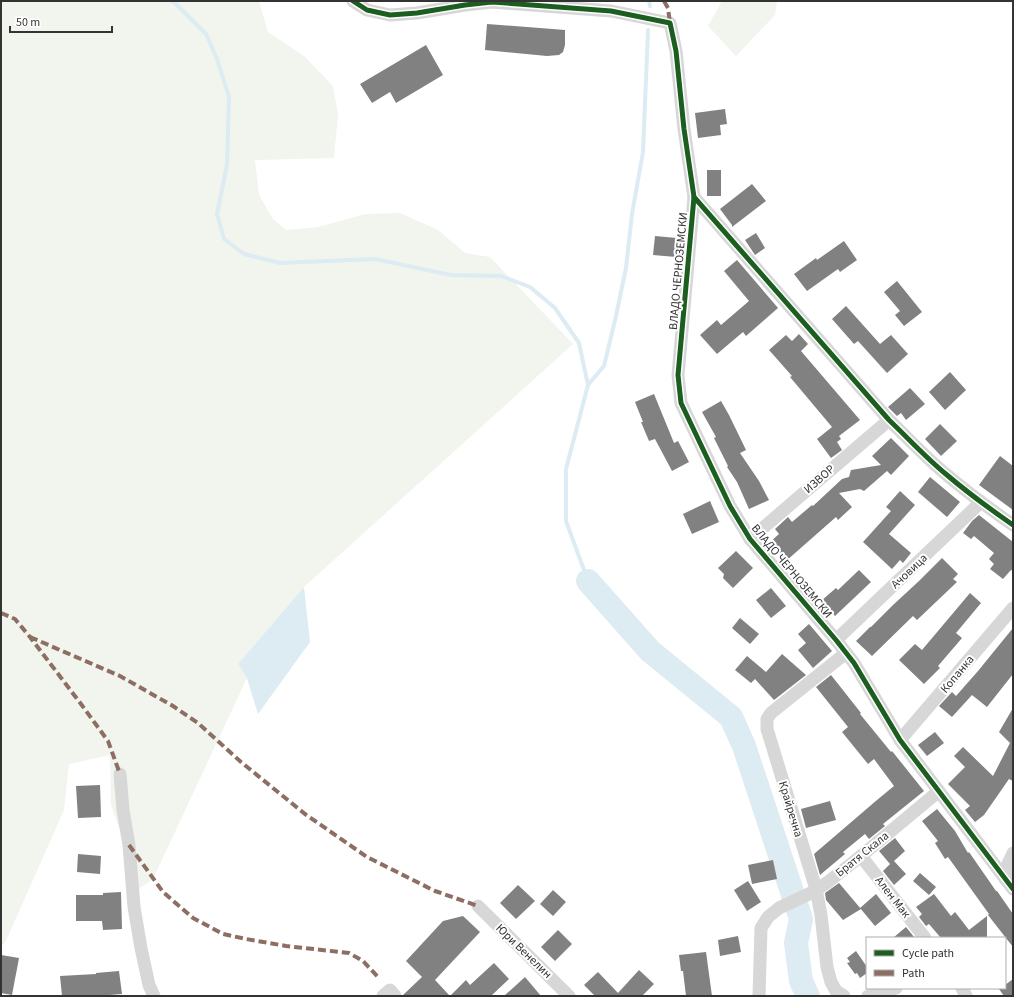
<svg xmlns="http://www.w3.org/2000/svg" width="1014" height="997" font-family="'Source Sans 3',sans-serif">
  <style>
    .green { fill: #f1f5ed }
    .water { fill: #ddebf3 }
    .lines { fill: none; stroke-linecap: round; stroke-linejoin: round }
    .stream { stroke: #ddebf3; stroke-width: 4 }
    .river { stroke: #ddebf3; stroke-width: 24 }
    .building { fill: #818181 }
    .minor { stroke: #d7d7d7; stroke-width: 13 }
    .quiet { stroke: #8d6e63; stroke-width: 4; stroke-dasharray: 8 4; stroke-linecap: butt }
    .cycleway-casing { stroke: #fff; stroke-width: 8 }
    .cycleway { stroke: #1b5e20; stroke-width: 5 }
    .labels { text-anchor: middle; stroke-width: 4; stroke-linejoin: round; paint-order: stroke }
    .street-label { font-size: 12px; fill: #333; stroke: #fff }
  </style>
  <rect width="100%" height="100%" fill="#fff"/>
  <g class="green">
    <polygon points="1,1 259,1 268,32 304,56 333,86 338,114 334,158 255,160 259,195 273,219 286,230 318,227 366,214 400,213 438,230 465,253 490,257 573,344 304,587 238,664 247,678 153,879 130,895 133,868 111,805 110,755 69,764 64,810 5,943 1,946"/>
    <polygon points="722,1 777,1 775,15 736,56 708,26"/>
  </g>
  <polygon class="water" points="304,587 310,642 258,714 247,678 238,664"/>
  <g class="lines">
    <g class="stream">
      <polyline points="172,1 174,2 206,34 217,59 229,97 227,165 217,214 224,239 244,254 280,263 375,259 451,275 501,276 530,287 555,308 579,343 588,385 566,469 566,521 588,581"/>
      <polyline points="649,1 650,6"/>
      <polyline points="588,385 604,366 616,316 626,268 632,214 643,152 648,30"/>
    </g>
    <polyline class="river" points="588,581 650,651 731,717 744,746 801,919 796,943 801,981 808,996"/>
  </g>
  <g class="building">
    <polygon points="487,24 565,30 565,45 563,52 559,55 547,56 485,50"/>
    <polygon points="426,45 443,75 396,103 390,92 372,103 360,84"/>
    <polygon points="725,109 727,124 720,125 721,135 698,138 695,113"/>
    <rect x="707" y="170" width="14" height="26"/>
    <polygon points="752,184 766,201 732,227 732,225 720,209"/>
    <polygon points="756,233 765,248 755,255 745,240"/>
    <polygon points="655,236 677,238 676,257 653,255"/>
    <polygon points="844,241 857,260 840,272 838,269 807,291 794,274 816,258 817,260"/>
    <polygon points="737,260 778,308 746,336 743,332 717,354 700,335 717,320 721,325 749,301 724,271"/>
    <polygon points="897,281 922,312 904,326 895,315 900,311 884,292"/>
    <polygon points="846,306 880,344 891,335 908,354 887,373 858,341 854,344 832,319"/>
    <polygon points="799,334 808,344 801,351 860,420 839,436 841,439 837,442 842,450 831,458 817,439 832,427 790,377 792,376 769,350 786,335 792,341"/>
    <polygon points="950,372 966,390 945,410 929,392"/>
    <polygon points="910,388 925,404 906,420 901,413 897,416 888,407"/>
    <polygon points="654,394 674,443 678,441 689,462 672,471 655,439 649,441 641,422 643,422 635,402"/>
    <polygon points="721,401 729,415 746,450 740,453 759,481 769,500 749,509 737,482 727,467 728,466 714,438 716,437 702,412"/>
    <polygon points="940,424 957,441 941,456 925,439"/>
    <polygon points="891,438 909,456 891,475 887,471 864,491 860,489 839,493 852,507 838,520 836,517 786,561 770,542 779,534 775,529 788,517 792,522 812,505 813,506 842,479 849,477 851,470 881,465 872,456"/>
    <polygon points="1000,456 1013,466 1013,510 979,485"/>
    <polygon points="930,477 960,502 947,517 918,492"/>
    <polygon points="900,491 915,505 889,534 911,553 903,563 900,560 892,569 863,542 891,511 886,507"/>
    <polygon points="710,501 719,522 692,534 683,514"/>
    <polygon points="979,515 1013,542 1013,569 1010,571 1003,579 990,569 994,564 989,559 994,553 974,536 971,539 963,533 972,521"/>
    <polygon points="736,551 753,568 733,588 723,578 724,574 718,568"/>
    <polygon points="942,558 958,574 953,579 957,582 917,620 913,616 872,656 856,641 870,627 871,627 893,605 919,581"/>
    <polygon points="859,570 871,582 835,616 821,601 836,588 838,590"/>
    <polygon points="771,588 786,606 771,618 756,600"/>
    <polygon points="970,593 981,603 956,633 962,638 938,666 940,668 924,684 899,660 915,644 922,650"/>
    <polygon points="740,618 759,634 750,644 732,628"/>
    <polygon points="809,624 832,651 813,668 798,650 806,643 798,634"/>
    <polygon points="1013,628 1013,674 987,707 972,695 952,717 939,706 952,692 956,696 978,671"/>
    <polygon points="782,654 806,675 774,700 755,679 751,683 735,670 747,656 766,672"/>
    <polygon points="831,675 861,713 860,714 891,752 892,751 924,791 883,824 885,826 869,839 865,834 843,852 845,854 820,875 814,854 877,800 894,786 874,759 868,764 842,732 848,727 816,687"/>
    <polygon points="1013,708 1013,781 1009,779 984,815 975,822 965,810 970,806 948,784 965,767 954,756 963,747 993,776 1010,743 999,732"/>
    <polygon points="935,732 944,743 927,756 918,745"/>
    <polygon points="100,785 101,817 78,818 76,786"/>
    <polygon points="830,801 836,820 806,828 801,809"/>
    <polygon points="937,809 955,831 968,853 969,852 996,891 997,891 1013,914 1013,947 988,915 989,914 948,857 945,859 935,843 938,841 922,821"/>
    <polygon points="895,838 905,851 894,861 906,874 894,885 883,871 890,864 879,851"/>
    <polygon points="78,854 101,856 100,874 77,872"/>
    <polygon points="773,860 777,879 752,884 748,865"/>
    <polygon points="920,873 936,887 929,895 913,881"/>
    <polygon points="748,881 761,902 747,911 734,890"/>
    <polygon points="839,883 861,909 843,920 826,900 825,893"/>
    <polygon points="518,885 535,901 516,919 500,903"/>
    <polygon points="553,890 566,902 553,916 540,904"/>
    <polygon points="121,892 122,929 103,930 102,921 76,921 76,895 103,895 103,893"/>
    <polygon points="876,894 891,913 875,926 860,908"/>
    <polygon points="934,894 951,916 955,912 969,930 987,916 987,938 941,938 929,924 926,926 919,917 922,914 916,907"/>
    <polygon points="463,916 480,932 435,980 450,996 466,980 470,985 494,963 509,979 491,996 403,996 403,995 422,977 406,961 443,921"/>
    <polygon points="906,927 914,937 912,938 893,938"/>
    <polygon points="558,930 572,944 555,961 541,947"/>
    <polygon points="738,936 741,952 720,956 718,940"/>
    <polygon points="856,951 867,967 867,973 860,978 857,973 855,974 847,963 850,962 847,958"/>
    <polygon points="706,952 712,996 686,996 683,971 681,971 679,955"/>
    <polygon points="1,955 19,958 12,995 1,993"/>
    <polygon points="639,970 654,984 642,996 595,996 584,985 598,972 618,993"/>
    <polygon points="119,971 122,994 97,996 62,996 60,976 96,974 96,973"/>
    <polygon points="525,977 541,996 504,996"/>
    <polygon points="1013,979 1013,996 1004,996 999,989 1000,988 1005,988 1005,985"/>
  </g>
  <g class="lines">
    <g class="minor">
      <path d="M353,1L367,10L390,15L417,13L465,5L492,2L611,11L670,23L676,51L684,129L694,197L889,420C908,438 926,458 947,475C968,493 990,509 1013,525"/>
      <polyline points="694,197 678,375 681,403 730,506 750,539 836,640 854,663 900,740 1013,889"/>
      <polyline points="750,539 889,420"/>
      <polyline points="836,640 981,502"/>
      <polyline points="900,740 1013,608"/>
      <polyline points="120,774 123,810 129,845 134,907 141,948 149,985 154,996"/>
      <polyline points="861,856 925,938"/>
      <polyline points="1005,879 1007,866 1013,853"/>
      <polyline points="478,906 569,996"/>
      <polyline points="962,988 966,996"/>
      <polyline points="383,996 390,990 395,996"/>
      <polyline points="759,996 761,928 768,917 779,908 811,893 828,882 861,856 939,791"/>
      <polyline points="844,996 836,991 831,982 827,967 821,915 816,889 767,729 767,719 771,713 846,653"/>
      <polyline points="868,996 896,988"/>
    </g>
    <g class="quiet">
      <polyline points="664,1 668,8 670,23"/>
      <polyline points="1,613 15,619 30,637 81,704 108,741 120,774"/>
      <polyline points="30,637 120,676 173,706 198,723 241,762 305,814 367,857 435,891 478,906"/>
      <polyline points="129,845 163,892 193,918 223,934 246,939 286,946 349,953 363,961 378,977"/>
    </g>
    <g class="cycleway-casing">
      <g id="cycleway">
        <path d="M353,1L367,10L390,15L417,13L465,5L492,2L611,11L670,23L676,51L684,129L694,197L889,420C908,438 926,458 947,475C968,493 990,509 1013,525"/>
        <polyline points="694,197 678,375 681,403 730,506 750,539 836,640 854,663 900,740 1013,889"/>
      </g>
    </g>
    <use href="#cycleway" class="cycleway"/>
  </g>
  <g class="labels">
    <g class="street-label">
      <text transform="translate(678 271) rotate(-85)" y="4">ВЛАДО ЧЕРНОЗЕМСКИ</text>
      <text transform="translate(819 479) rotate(-41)" y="4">ИЗВОР</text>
      <text transform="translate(792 571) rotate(50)" y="4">ВЛАДО ЧЕРНОЗЕМСКИ</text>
      <text transform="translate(909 571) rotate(-43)" y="4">Ачовица</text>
      <text transform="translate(957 674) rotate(-50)" y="4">Копанка</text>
      <text transform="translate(791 809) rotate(73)" y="4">Крайречна</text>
      <text transform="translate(862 854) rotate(-39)" y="4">Братя Скала</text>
      <text transform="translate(893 897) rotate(52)" y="4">Ален Мак</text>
      <text transform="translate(524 951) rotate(44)" y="4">Юри Венелин</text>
    </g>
  </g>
  <rect width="1014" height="997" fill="none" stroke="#333333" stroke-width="4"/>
  <rect x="866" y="937" width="140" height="52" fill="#ffffff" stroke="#adadad"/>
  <rect x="874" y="950" width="20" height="6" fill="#1b5e20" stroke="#adadad"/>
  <text x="902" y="957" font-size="12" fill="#333333">Cycle path</text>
  <rect x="874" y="970" width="20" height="6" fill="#8d6e63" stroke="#adadad"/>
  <text x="902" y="977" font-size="12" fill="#333333">Path</text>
  <path d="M10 26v6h102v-6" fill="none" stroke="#333333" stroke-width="2"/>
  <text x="16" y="26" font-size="12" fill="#333333" stroke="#ffffff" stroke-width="3" paint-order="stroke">50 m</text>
</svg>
